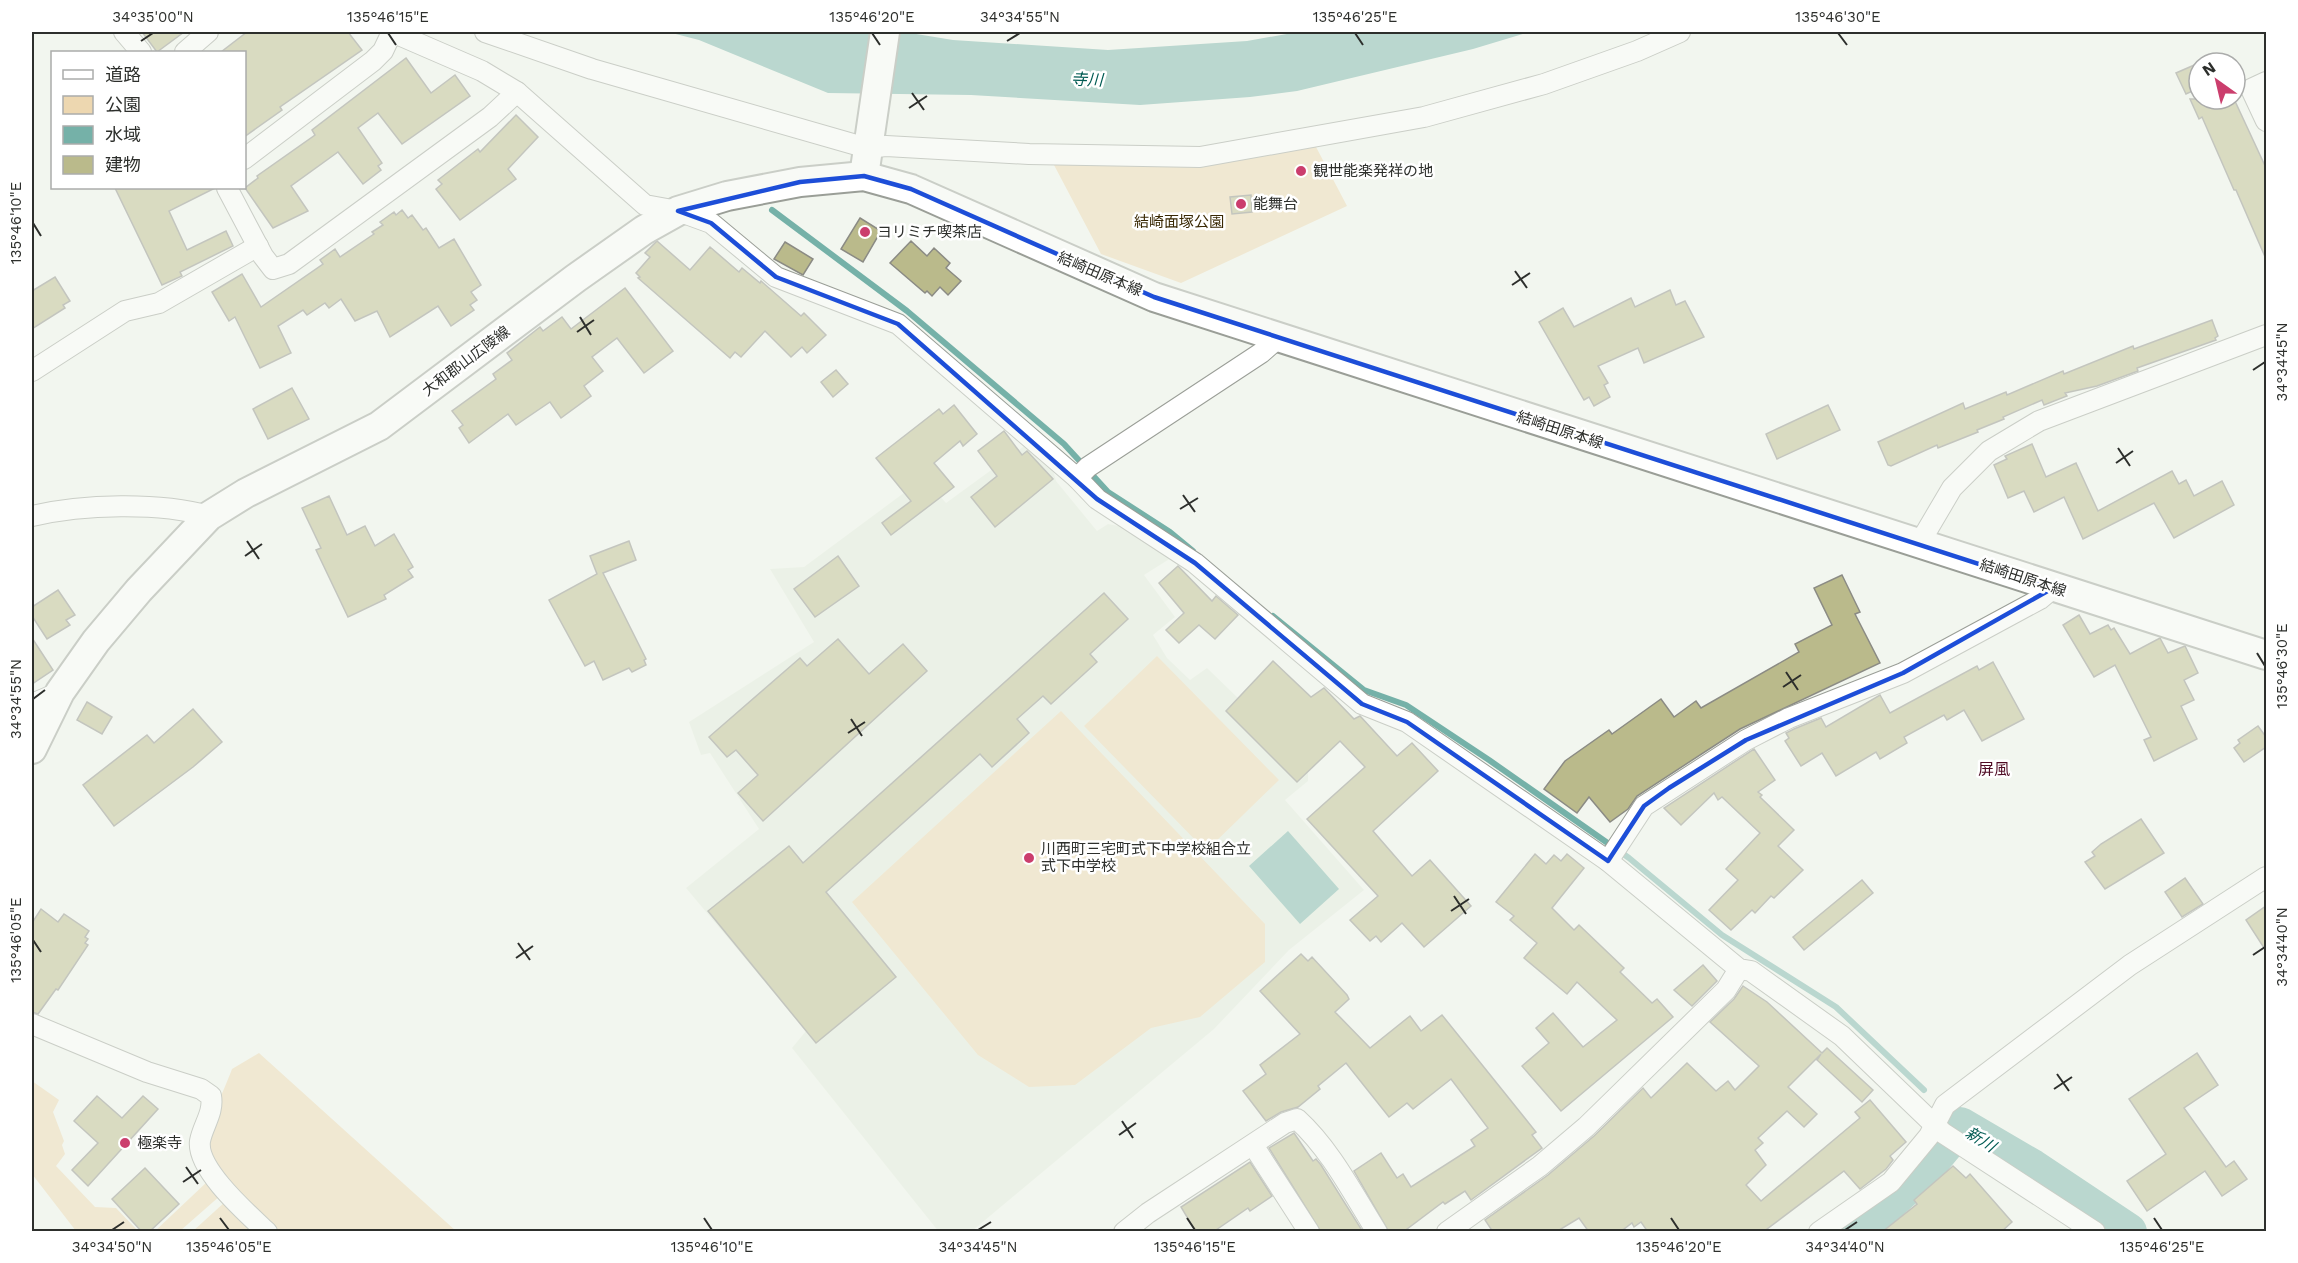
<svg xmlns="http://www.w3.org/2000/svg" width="2298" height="1263" font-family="'Work Sans','Noto Sans JP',sans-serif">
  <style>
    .built { fill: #e3ecde }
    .green { fill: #edd7b0 }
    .water { fill: #75b1a8 }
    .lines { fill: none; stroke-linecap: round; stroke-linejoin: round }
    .stream { stroke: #75b1a8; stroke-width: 6 }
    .river { stroke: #75b1a8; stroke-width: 38 }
    .building { fill: #baba8b; stroke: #8b8b84; stroke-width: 1.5 }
    .street-casing { stroke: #9a9e97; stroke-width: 22 }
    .secondary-casing { stroke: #9a9e97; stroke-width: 32 }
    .street { stroke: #fff; stroke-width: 20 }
    .secondary { stroke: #fff; stroke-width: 28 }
    .marked { fill: none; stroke: #1d4ed8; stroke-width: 4.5; stroke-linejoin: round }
    .ticks { fill: none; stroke: #2d2f2c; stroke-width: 2 }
    .poi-dot { fill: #cb3e6d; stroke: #fff; stroke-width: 2 }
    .labels { text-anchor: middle; stroke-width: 5; stroke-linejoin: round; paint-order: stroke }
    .poi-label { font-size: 15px; fill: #2d2f2c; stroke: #fff; text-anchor: start }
    .park-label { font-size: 15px; fill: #392803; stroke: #fff }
    .street-label { font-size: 15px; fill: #2d2f2c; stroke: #fff }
    .water-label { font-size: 16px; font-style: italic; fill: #005b53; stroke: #fff }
    .neighbourhood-label { font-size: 16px; fill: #500c25; stroke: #fff }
    .neatline { fill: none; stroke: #2d2f2c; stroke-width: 2 }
    .ticks-label { font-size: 15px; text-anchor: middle; fill: #2d2f2c }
  </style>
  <rect width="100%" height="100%" fill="#f2f6ef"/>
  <polygon class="built" points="1027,444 1053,470 1056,481 1097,531 1108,524 1124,527 1171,558 1144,575 1175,617 1153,635 1167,658 1190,680 1207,668 1308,766 1308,781 1285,800 1364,890 1289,950 1214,1029 972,1231 939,1232 792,1048 806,1031 686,888 759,829 710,753 701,755 689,722 814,642 770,569 804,567 924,478 946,503"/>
  <g class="green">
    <polygon points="1315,145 1347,206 1181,283 1101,254 1054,165 1210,165"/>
    <polygon points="1157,656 1279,780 1206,851 1084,726"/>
    <polygon points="1061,711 1265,924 1265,962 1200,1017 1151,1028 1075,1085 1029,1087 978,1055 852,902"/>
    <path d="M259,1053L456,1231H277C252,1209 204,1175 209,1135C211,1116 225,1088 232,1069Z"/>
    <polygon points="32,1081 59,1100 53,1112 64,1141 62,1145 65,1154 56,1166 95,1207 116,1208 138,1231 76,1231 32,1174"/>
    <polygon points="208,1181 221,1195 180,1231 154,1232"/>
    <polygon points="226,1201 260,1232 192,1232"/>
  </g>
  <g class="water">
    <polygon points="668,32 904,32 953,40 1108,50 1247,41 1298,32 1529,32 1473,49 1297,91 1250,97 1140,105 971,95 828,93 699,40"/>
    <polygon points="1288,831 1339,889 1300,924 1249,866"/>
  </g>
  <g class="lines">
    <g class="stream">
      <polyline points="772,210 907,311 1064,444 1108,492 1170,532 1193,551"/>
      <polyline points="1273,616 1364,690 1406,705 1489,760 1629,858 1722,935 1836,1007 1924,1090"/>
      <polyline points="1954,1120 1960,1126"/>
    </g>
    <polyline class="river" points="1856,1232 1919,1175 1960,1126 2032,1168 2128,1232"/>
  </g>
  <g class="building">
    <polygon points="142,32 184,32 157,52"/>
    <polygon points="247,32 348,32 362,50 280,107 282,110 244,137 244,52 221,52"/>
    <polygon points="406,58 431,93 455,75 470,96 402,144 378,113 358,128 382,163 378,166 381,170 363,184 338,152 291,186 308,211 273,228 245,188 258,178 257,176 315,135 312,130"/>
    <polygon points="2199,63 2199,88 2186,94 2176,73"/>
    <polygon points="2190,99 2234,99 2266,168 2266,259 2236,190 2234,190 2202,117 2199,119"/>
    <polygon points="516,115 538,137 508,169 516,179 460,220 436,189 442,184 438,180 478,149 480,152"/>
    <polygon points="115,188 215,188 169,211 187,250 226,231 233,246 180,272 182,276 162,285"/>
    <polygon points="1251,195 1252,212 1232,214 1230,197"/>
    <polygon points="402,210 408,218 412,215 423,230 426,228 439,248 454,239 481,285 471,292 477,300 470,305 474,310 451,326 438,306 390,337 377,311 355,321 341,299 329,308 325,303 307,315 303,310 278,326 291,353 260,368 235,317 229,321 212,292 242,274 261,307 323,264 320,260 335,249 340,257 374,234 372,232 383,225 380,222 394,212 396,215"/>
    <polygon points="860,218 881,231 863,262 841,249"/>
    <polygon points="657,241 690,270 710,247 739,272 742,268 760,283 761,281 801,316 804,313 826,335 807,353 802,347 791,357 765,331 741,357 735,352 730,358 638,278 640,277 636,273 650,257 645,253"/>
    <polygon points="911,241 927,256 934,248 950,263 946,268 961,281 948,295 940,287 932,296 927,291 925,293 890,263"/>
    <polygon points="785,242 813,259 803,275 774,259"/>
    <polygon points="55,277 70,301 63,305 65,308 32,329 32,291"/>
    <polygon points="625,288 673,351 644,373 617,338 592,357 603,371 584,386 591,396 561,418 550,402 516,425 508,414 469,443 459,428 463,425 452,411 496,379 493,374 512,360 507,353 540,327 543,331 562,317 571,329"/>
    <polygon points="1670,290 1676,305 1685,301 1704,337 1644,363 1638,348 1598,366 1608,383 1604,385 1610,397 1594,406 1589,397 1584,400 1539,322 1563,308 1574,327 1631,298 1635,307"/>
    <polygon points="2212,320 2218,336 2215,338 2216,340 2137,368 2138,371 2097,386 2065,393 2067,396 2044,405 2042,400 2003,417 2004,419 1977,430 1978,432 1938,448 1937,445 1891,466 1888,465 1878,442 1963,403 1965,409 2006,392 2007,395 2063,371 2064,374 2133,346 2134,349"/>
    <polygon points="836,370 848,384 833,397 821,382"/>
    <polygon points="292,388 309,419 268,439 253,409"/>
    <polygon points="954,405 977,434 963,446 960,441 934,463 954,487 891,535 882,523 911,501 876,458 939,409 943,414"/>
    <polygon points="1828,405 1840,430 1777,459 1766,434"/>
    <polygon points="1004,431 1022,455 1027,451 1053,479 995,527 971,497 997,476 978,451"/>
    <polygon points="2032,444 2046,477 2076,463 2098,511 2172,471 2179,484 2186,480 2194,496 2222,481 2234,505 2174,538 2154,503 2083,539 2064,497 2034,512 2024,491 2008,498 1994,465 2007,459 2005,456"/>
    <polygon points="329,496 347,535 365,526 375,546 394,534 413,567 408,570 413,577 384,595 386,599 348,617 316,550 321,548 302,508"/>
    <polygon points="629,541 636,560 603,573 646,659 644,660 646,665 632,672 629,668 603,680 594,661 585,666 549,600 597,574 590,556"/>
    <polygon points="838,556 859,586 815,617 794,589"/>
    <polygon points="1178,566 1212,601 1216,596 1238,615 1215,639 1199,625 1179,643 1166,630 1184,613 1159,583"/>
    <polygon points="1842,575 1860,612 1855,614 1880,663 1740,729 1637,796 1628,809 1610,822 1589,797 1577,813 1544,789 1565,761 1609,730 1612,734 1661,699 1674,717 1696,701 1701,708 1799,652 1795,644 1832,625 1814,588"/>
    <polygon points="58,590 75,615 66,620 70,625 47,639 32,616 32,607"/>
    <polygon points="1104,593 1128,619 1090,654 1097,662 1051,704 1043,696 1017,719 1029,733 992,767 980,754 826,892 896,977 816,1043 708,911 789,846 803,863"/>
    <polygon points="2079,615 2090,634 2108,625 2111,630 2114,628 2130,654 2160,638 2168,653 2185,646 2198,673 2184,680 2194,700 2181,706 2197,739 2154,761 2144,740 2151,737 2115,665 2094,677 2063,625"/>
    <polygon points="32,638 53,670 32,684"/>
    <polygon points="838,639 869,674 903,644 927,671 763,821 738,793 758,775 736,750 727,757 709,737 800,658 807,666"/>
    <polygon points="1273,661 1311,697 1324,688 1354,719 1360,716 1397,756 1412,743 1438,771 1373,831 1412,876 1430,860 1471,906 1424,947 1402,923 1381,942 1376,936 1370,941 1350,920 1378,896 1307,819 1365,767 1340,741 1297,782 1226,711"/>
    <polygon points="1993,662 2024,719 1982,741 1964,710 1947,720 1944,715 1904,737 1907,743 1880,759 1876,752 1836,776 1822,753 1801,766 1785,741 1789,738 1786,733 1794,729 1821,718 1826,727 1880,695 1890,713 1977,666 1979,670"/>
    <polygon points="87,702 112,717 102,734 77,720"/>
    <polygon points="193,709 222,742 193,767 114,826 83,785 147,735 154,743"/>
    <polygon points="2258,726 2266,737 2266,747 2244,762 2234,748 2240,743 2238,740"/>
    <polygon points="1754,749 1775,780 1758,792 1762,795 1760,797 1794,830 1778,846 1803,870 1774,898 1771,896 1755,913 1752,910 1731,930 1709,910 1738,880 1726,869 1760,833 1722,797 1718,800 1714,793 1681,825 1664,808"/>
    <polygon points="2141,819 2164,853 2105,889 2085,862 2095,856 2092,852 2101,844"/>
    <polygon points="1535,854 1546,864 1554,855 1561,861 1567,854 1584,868 1552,908 1574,930 1579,925 1624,968 1620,972 1652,1003 1657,999 1673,1017 1561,1111 1522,1066 1549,1043 1536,1028 1553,1013 1583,1047 1617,1020 1577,982 1567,994 1524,958 1537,943 1510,920 1514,916 1496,902"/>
    <polygon points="2185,878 2203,904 2182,917 2165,892"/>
    <polygon points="1862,880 1873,893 1804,950 1793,937"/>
    <polygon points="2266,906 2266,951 2246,920"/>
    <polygon points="41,909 58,922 64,914 89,931 85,937 88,939 85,943 88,945 58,990 56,989 38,1014 32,1012 32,923"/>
    <polygon points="1301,954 1308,961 1312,957 1347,995 1349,999 1335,1012 1370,1048 1410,1016 1421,1031 1442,1015 1536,1132 1532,1135 1542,1148 1471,1200 1465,1191 1445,1204 1443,1202 1403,1232 1389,1232 1354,1171 1381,1153 1397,1178 1403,1174 1411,1187 1475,1146 1471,1140 1488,1128 1451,1079 1413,1109 1407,1103 1389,1117 1346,1063 1318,1086 1320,1089 1298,1107 1281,1112 1266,1121 1243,1091 1266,1074 1260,1065 1300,1034 1260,991"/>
    <polygon points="1703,965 1717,981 1692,1006 1674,990"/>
    <polygon points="1743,986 1767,1002 1822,1053 1827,1048 1873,1090 1862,1102 1817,1060 1821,1054 1788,1087 1817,1114 1804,1127 1787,1111 1758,1138 1763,1143 1755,1150 1766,1165 1746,1185 1761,1201 1860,1118 1855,1112 1870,1100 1906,1142 1890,1156 1893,1160 1886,1169 1860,1189 1844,1171 1763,1232 1648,1232 1641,1222 1634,1227 1632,1223 1620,1232 1589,1232 1579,1218 1556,1232 1493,1232 1485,1220 1548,1175 1594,1136 1643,1088 1651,1098 1687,1063 1716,1091 1728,1081 1735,1090 1759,1066 1710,1022 1734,999"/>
    <polygon points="2197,1053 2218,1085 2184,1108 2226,1167 2234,1161 2247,1179 2222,1196 2205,1171 2147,1211 2127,1181 2166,1154 2129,1099"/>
    <polygon points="97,1096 122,1118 143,1096 158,1109 88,1186 72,1170 98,1143 74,1121"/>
    <polygon points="1294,1133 1313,1161 1316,1159 1321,1165 1363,1232 1321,1232 1269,1148"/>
    <polygon points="1250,1162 1272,1196 1250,1211 1248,1208 1213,1232 1196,1232 1181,1207"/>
    <polygon points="1953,1166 1966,1178 1970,1174 2012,1222 2001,1232 1882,1232 1917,1204 1914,1200"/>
    <polygon points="145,1168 179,1204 149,1232 142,1232 112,1199"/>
  </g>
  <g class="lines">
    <g class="street-casing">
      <g id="street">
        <polyline points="124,32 141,52"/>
        <polyline points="485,32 592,69 867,148 886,146 1029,154 1200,157 1424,117 1544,84 1637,51 1680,32"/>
        <polyline points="185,52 208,32"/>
        <polyline points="2266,82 2251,89 2266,121"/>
        <polyline points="244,159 373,61 383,51 392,32 482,71 517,92 645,205 678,211 711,223 776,277 898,324 1077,478 1097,499 1195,563 1362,704 1407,722 1608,861 1739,969 1751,971 1842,1036 1943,1133 2095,1232"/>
        <polyline points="227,188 263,256 273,269 289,264 490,117 517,92"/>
        <polyline points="32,371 125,311 159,303 258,246"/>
        <polyline points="1077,478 1088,467 1261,353 1278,338"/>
        <path d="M32,516C83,504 159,502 209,516"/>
        <polyline points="1919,544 1952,488 1989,451 2039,421 2266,335"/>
        <polyline points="32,704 60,692"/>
        <polyline points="1608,861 1644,806 1746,740 1789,718 1903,673 2040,599 2053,588"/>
        <path d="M32,1024L147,1072L201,1089L211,1096C214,1113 203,1125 200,1141C196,1169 248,1214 267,1232"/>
        <polyline points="1253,1145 1309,1232"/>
        <path d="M1124,1232L1148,1213L1285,1123L1297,1119C1331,1150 1353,1194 1377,1232"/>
        <polyline points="1447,1232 1540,1166 1586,1127 1726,990 1739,969"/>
        <polyline points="1819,1232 1891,1182 1929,1136 1945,1105 2130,965 2266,877"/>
      </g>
    </g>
    <g class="secondary-casing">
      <g id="secondary">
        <polyline points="864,176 885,32"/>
        <polyline points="32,749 60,692 96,641 139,590 209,516 246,493 379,426 576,278 644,230 678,211 727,196 800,182 864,176 911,189 1154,297 2266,655"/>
      </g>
    </g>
    <use href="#street" class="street"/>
    <use href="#secondary" class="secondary"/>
  </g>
  <path d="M0 0H2298V1263H0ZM864,176L911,189L1154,297L2053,588L1903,673L1746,740L1669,788L1644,806L1608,861L1407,722L1362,704L1195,563L1097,499L898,324L776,277L711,223L678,211L800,182Z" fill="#f2f6ef" fill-opacity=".55" fill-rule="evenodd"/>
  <path class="marked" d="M864,176L911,189L1154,297L2053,588L1903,673L1746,740L1669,788L1644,806L1608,861L1407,722L1362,704L1195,563L1097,499L898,324L776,277L711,223L678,211L800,182Z"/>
  <path class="ticks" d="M388,33L396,45M872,33L880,45M1355,33L1363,45M1838,33L1847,45M141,41L153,33M1007,41L1020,33M912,93L924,110M909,108L927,96M33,223L41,236M1515,271L1527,288M1512,285L1530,273M580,317L591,335M577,332L594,320M2253,370L2265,362M2118,448L2130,466M2116,463L2133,451M1183,495L1195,512M1180,509L1198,498M247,541L259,559M245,556L262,544M2257,653L2265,666M1786,672L1798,690M1783,687L1801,675M33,699L45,690M851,719L862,736M848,733L865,722M1454,896L1466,914M1451,911L1469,899M33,940L41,952M518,943L530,960M2253,955L2265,947M516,958L533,946M2057,1074L2069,1091M2054,1089L2072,1077M1122,1121L1133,1138M1119,1135L1136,1123M186,1167L198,1184M183,1182L201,1170M220,1218L229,1230M704,1218L712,1230M1187,1218L1195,1230M1671,1218L1679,1230M2154,1218L2162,1230M112,1230L124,1222M978,1230L991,1222M1845,1230L1857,1222"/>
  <g class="poi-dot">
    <circle cx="1301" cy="171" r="6"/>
    <circle cx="1241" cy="204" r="6"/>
    <circle cx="865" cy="232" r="6"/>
    <circle cx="1029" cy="858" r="6"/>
    <circle cx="125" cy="1143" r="6"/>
  </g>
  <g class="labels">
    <g class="poi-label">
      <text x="1313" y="176">観世能楽発祥の地</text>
      <text x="1253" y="209">能舞台</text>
      <text x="877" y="237">ヨリミチ喫茶店</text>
      <text x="1041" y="854">川西町三宅町式下中学校組合立<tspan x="1041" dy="17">式下中学校</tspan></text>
      <text x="137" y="1148">極楽寺</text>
    </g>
    <g class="park-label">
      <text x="1179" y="227">結崎面塚公園</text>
    </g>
    <g class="street-label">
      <text transform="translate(1100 274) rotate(23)" y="5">結崎田原本線</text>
      <text transform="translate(466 361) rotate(-37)" y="5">大和郡山広陵線</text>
      <text transform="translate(1560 430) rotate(18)" y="5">結崎田原本線</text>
      <text transform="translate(2023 578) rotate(18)" y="5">結崎田原本線</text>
    </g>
    <g class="water-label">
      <text transform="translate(1087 79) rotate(2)" y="6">寺川</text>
      <text transform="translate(1981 1139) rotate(32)" y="6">新川</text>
    </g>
    <g class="neighbourhood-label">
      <text x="1994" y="775">屏風</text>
    </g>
  </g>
  <rect width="2298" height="1263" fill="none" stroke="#ffffff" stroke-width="66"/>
  <rect x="51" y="51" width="195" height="138" fill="#ffffff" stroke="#abacab" stroke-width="1.5"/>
  <rect x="63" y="70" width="30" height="9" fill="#ffffff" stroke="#abacab" stroke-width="1.5"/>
  <text x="105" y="81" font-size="18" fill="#2d2f2c">道路</text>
  <rect x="63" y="96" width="30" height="18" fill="#edd7b0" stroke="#abacab" stroke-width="1.5"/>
  <text x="105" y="111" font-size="18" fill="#2d2f2c">公園</text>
  <rect x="63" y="126" width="30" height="18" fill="#75b1a8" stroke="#abacab" stroke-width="1.5"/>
  <text x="105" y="141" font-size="18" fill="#2d2f2c">水域</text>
  <rect x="63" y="156" width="30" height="18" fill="#baba8b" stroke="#abacab" stroke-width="1.5"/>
  <text x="105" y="171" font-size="18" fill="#2d2f2c">建物</text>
  <g transform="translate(2217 81) rotate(326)"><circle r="28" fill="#ffffff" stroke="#abacab" stroke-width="1.5"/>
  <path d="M0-4.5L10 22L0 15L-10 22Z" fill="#cb3e6d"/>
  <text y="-9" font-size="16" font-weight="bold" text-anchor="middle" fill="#2d2f2c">N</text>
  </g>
  <rect x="33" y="33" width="2232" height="1197" class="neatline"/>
  <g class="ticks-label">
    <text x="153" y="22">34°35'00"N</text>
    <text x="388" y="22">135°46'15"E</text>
    <text x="872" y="22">135°46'20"E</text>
    <text x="1020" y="22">34°34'55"N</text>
    <text x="1355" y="22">135°46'25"E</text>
    <text x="1838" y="22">135°46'30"E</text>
    <text transform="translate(16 223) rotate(-90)" y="5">135°46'10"E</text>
    <text transform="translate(2282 362) rotate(-90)" y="5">34°34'45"N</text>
    <text transform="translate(2282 666) rotate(-90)" y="5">135°46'30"E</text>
    <text transform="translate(16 699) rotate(-90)" y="5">34°34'55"N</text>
    <text transform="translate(16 940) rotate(-90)" y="5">135°46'05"E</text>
    <text transform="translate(2282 947) rotate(-90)" y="5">34°34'40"N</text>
    <text x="112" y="1252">34°34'50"N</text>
    <text x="229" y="1252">135°46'05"E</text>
    <text x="712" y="1252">135°46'10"E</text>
    <text x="978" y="1252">34°34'45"N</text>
    <text x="1195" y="1252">135°46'15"E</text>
    <text x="1679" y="1252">135°46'20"E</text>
    <text x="1845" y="1252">34°34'40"N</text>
    <text x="2162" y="1252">135°46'25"E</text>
  </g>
</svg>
